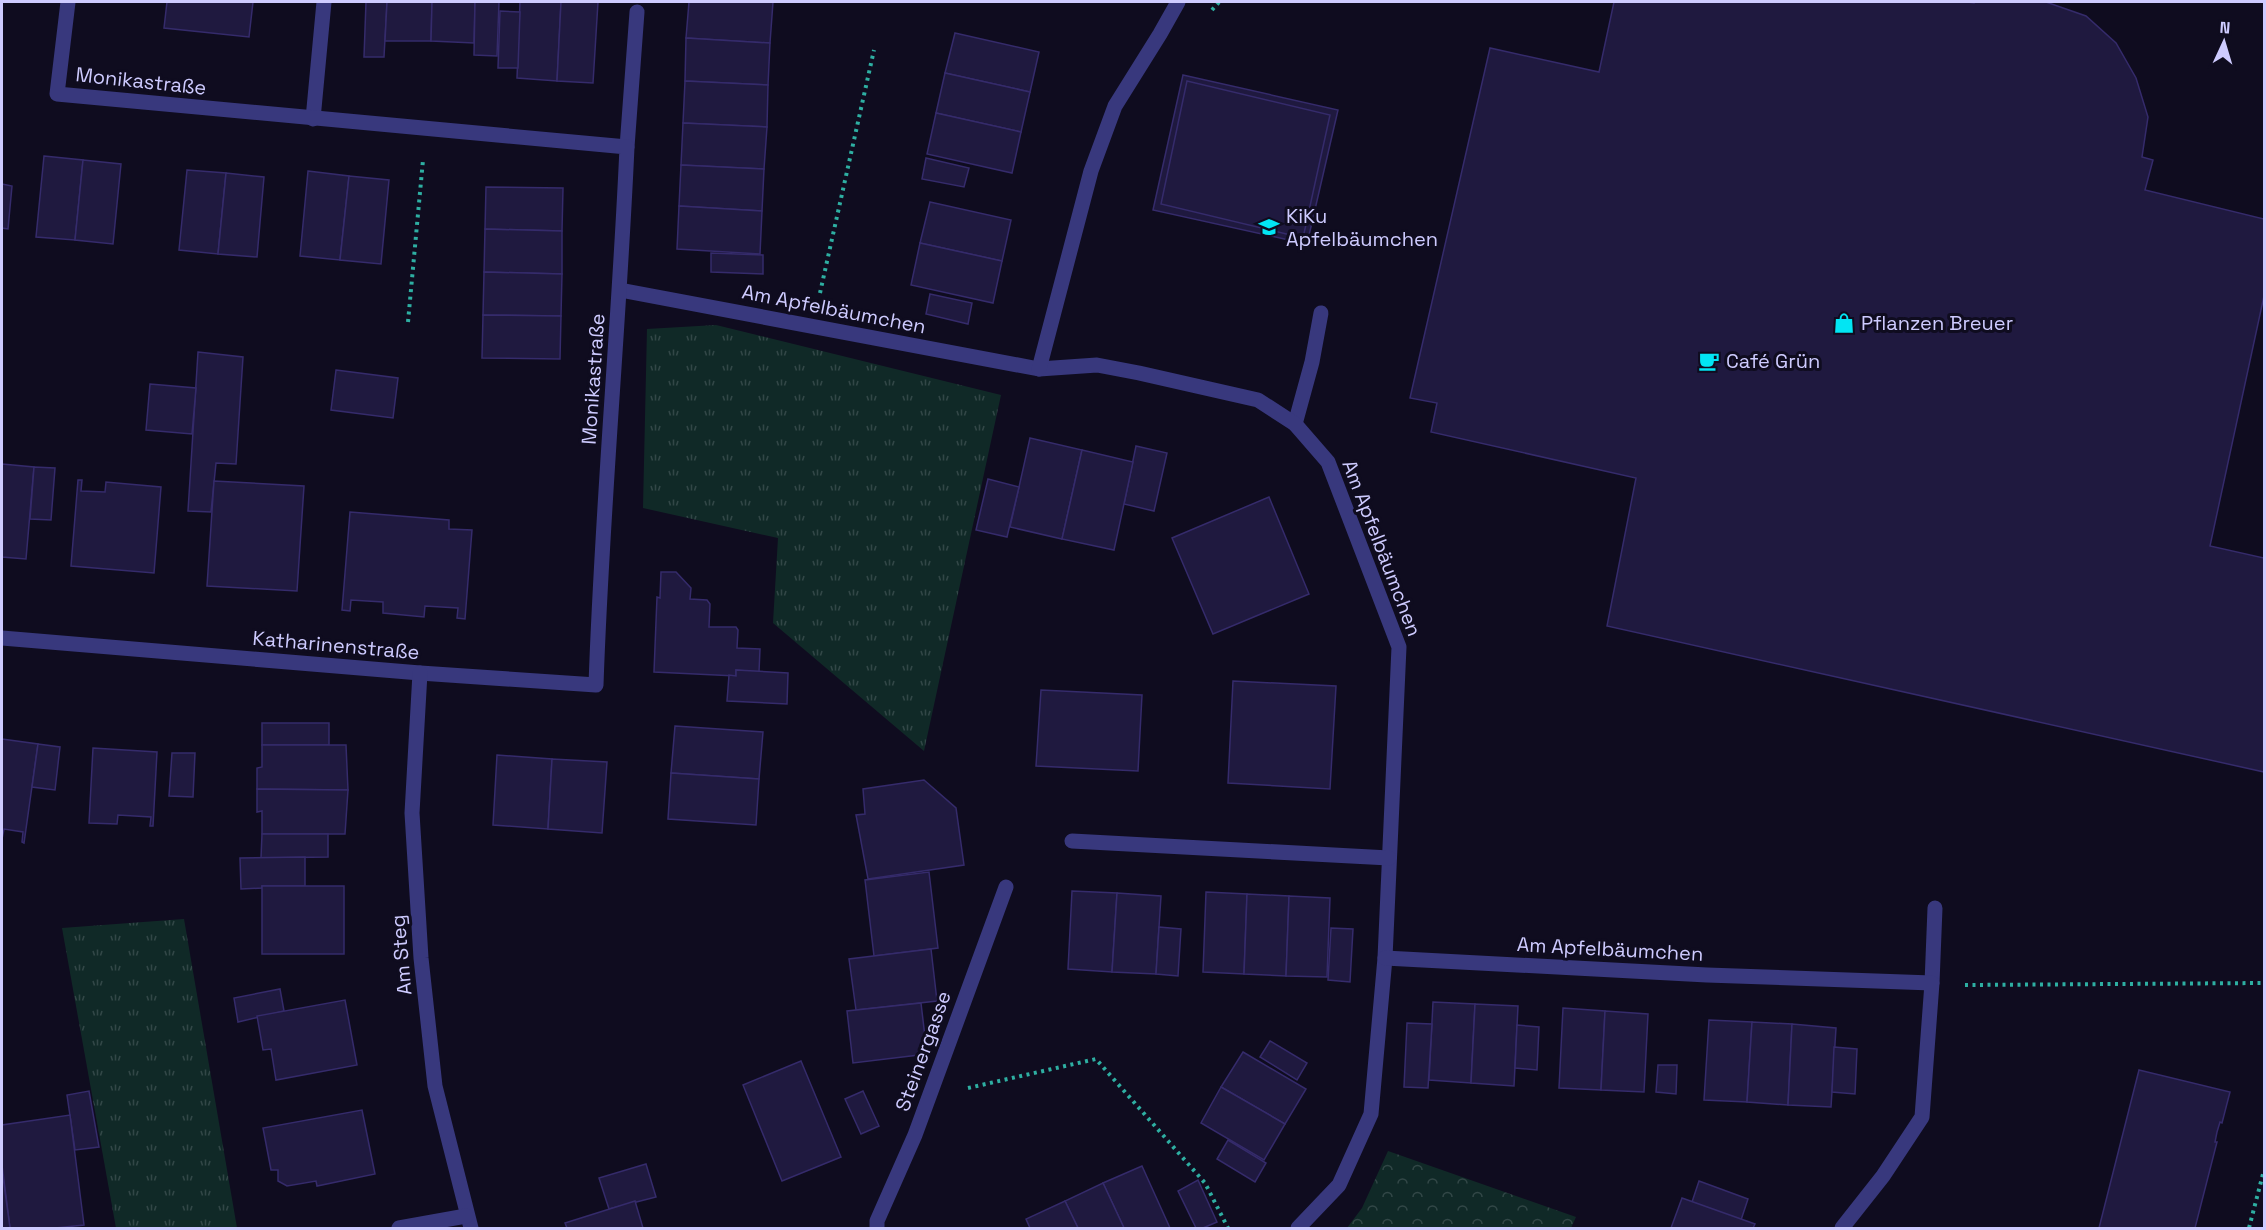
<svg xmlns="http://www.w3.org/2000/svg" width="2266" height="1230" font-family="'Space Grotesk',sans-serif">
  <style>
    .grass { fill: url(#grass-tufts) }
    .forest { fill: url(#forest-crowns) }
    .building { fill: #1f193f; stroke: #352b6b; stroke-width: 1.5 }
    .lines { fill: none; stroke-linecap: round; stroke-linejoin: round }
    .path { stroke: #2eafa2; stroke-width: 4; stroke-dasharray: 3 4.5; stroke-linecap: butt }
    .service { stroke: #38387d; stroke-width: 15 }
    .minor { stroke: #38387d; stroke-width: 15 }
    .labels { text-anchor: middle; stroke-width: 6; stroke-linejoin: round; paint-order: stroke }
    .street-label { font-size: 20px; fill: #cecbff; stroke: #0f0c1f }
    .poi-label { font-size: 20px; fill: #cecbff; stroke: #0f0c1f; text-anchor: start }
  </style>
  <defs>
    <pattern id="grass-tufts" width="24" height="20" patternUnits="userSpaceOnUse" patternTransform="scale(1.5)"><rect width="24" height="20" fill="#102927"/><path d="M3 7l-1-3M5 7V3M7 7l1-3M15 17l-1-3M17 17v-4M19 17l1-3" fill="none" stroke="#324747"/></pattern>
    <pattern id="forest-crowns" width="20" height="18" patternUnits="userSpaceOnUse" patternTransform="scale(1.5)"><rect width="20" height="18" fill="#102927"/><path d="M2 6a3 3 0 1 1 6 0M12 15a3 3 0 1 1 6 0" fill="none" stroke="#324747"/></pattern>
  </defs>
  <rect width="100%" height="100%" fill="#0f0c1f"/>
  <g class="grass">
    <polygon points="716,325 1001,395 924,751 773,623 778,538 643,508 647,329"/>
    <polygon points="184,919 237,1228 116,1228 62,928"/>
  </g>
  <polygon class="forest" points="1388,1151 1576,1217 1571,1228 1347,1228 1362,1208"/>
  <g class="building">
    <polygon points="167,2 253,2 249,37 164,28"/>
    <polygon points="366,2 387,2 384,57 364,57"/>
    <polygon points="387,2 432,2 431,41 385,41"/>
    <polygon points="432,2 475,2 474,43 431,41"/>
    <polygon points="475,2 499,2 497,56 474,55"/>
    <polygon points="520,2 561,2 557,81 517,78"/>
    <polygon points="561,2 598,2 593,83 557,81"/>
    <polygon points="689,2 773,2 770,43 686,38"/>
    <polygon points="1614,2 1967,2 1974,3 1974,2 2046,2 2086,16 2116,43 2136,78 2148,117 2142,157 2153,160 2145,190 2264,219 2264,296 2210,546 2264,558 2264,772 1607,626 1636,478 1431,432 1437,403 1410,398 1490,48 1599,72"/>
    <polygon points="500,11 520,12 518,68 498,68"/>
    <polygon points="955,33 1039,52 1030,92 945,73"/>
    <polygon points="686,38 770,43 768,85 685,81"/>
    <polygon points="945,73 1030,92 1021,132 936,113"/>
    <polygon points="1183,75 1338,110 1307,244 1153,210"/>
    <polygon points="685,81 768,85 767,127 683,123"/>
    <polygon points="1187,81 1330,115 1303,238 1161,204"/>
    <polygon points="936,113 1021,132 1012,173 927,154"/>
    <polygon points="683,123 767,127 764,169 681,165"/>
    <polygon points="44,156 83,160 75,240 36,237"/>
    <polygon points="926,158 969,168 964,187 922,179"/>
    <polygon points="83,160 121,164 113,244 75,240"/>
    <polygon points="681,165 764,169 762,211 679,206"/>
    <polygon points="187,170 226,173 218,254 179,250"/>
    <polygon points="308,171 349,176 340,260 300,256"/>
    <polygon points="226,173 264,177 257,257 218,254"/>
    <polygon points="349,176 389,180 381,264 340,260"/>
    <polygon points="2,184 12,186 8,229 2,228"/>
    <polygon points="486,187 563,188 562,231 485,229"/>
    <polygon points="930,202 1011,220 1002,261 920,243"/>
    <polygon points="679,206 762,211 760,254 677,249"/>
    <polygon points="485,229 562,231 562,274 484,272"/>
    <polygon points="920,243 1002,261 993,303 911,285"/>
    <polygon points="711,253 763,255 763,274 711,272"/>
    <polygon points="484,272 562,274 561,316 483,315"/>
    <polygon points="930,294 972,303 968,324 926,314"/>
    <polygon points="483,315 561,316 560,359 482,358"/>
    <polygon points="198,352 243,357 236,464 216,463 211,512 188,511"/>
    <polygon points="336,370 398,378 393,418 331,410"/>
    <polygon points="150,384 196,388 192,434 146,430"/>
    <polygon points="1030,438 1082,450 1062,539 1010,527"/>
    <polygon points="1136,446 1167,453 1154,511 1124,504"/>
    <polygon points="1082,450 1133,462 1114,550 1062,539"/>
    <polygon points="2,464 34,467 26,559 2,557"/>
    <polygon points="34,467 55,468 51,520 30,519"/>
    <polygon points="988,479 1019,487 1007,537 976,530"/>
    <polygon points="78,480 82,480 81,491 105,492 106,482 161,487 154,573 71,566"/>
    <polygon points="214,481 304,486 297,591 207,586"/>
    <polygon points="1269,497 1309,594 1213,634 1172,538"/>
    <polygon points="350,512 449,520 449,529 472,530 465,619 457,618 458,608 425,606 424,617 383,613 383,602 351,600 350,611 342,610"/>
    <polygon points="661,572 676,572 691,588 690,599 707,600 710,604 709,627 736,627 738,630 737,648 760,649 759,672 736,670 736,676 654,672 657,597 660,598"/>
    <polygon points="736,670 788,673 787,704 727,701 729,675 736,676"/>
    <polygon points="1233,681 1336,686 1330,789 1228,783"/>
    <polygon points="1041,690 1142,695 1138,771 1036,766"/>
    <rect x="262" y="723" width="67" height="22"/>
    <polygon points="675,726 763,732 759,779 671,773"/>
    <polygon points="2,739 38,744 24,843 22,842 23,832 4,829 2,839"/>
    <polygon points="38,744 60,747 55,790 32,787"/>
    <polygon points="262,745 346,745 348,790 257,789 257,768 262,767"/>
    <polygon points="93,748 157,752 153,826 150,826 151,817 118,815 117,824 89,823"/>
    <polygon points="172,753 195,753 193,797 169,796"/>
    <polygon points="497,755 552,759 548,829 493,825"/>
    <polygon points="552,759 607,762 602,833 548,829"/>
    <polygon points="671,773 759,779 756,825 668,819"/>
    <polygon points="924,780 956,808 964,865 868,879 856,815 865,814 863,789"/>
    <polygon points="257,789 348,790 345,834 262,834 262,811 257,812"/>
    <polygon points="262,834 328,834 328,857 261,858"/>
    <polygon points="305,857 305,886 262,886 262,888 241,889 240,858"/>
    <polygon points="929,872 938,948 874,956 865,880"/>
    <rect x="262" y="886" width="82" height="68"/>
    <polygon points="1072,891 1117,893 1112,972 1068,969"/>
    <polygon points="1206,892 1247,894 1244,974 1203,972"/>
    <polygon points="1117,893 1161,896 1156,974 1112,972"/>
    <polygon points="1247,894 1289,896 1286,976 1244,974"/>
    <polygon points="1289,896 1330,898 1327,977 1286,976"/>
    <polygon points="1159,927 1181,929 1178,976 1156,974"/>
    <polygon points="1331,928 1353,929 1350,982 1328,980"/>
    <polygon points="931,949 937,1001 856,1010 849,959"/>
    <polygon points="280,989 284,1011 238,1022 234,998"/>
    <polygon points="345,1000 357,1065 276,1080 271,1049 263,1050 257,1016"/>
    <polygon points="1433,1002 1475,1004 1471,1083 1429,1080"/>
    <polygon points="921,1003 927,1054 853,1063 847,1011"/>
    <polygon points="1475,1004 1518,1006 1514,1086 1471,1083"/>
    <polygon points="1563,1008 1605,1011 1601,1090 1559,1088"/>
    <polygon points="1605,1011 1648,1014 1644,1092 1601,1090"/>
    <polygon points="1709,1020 1752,1022 1747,1102 1704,1100"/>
    <polygon points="1752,1022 1792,1024 1788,1105 1747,1102"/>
    <polygon points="1407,1023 1432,1024 1428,1088 1404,1087"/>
    <polygon points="1792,1024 1836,1028 1831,1107 1788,1105"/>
    <polygon points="1517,1025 1539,1027 1537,1070 1515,1068"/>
    <polygon points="1270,1041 1307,1063 1297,1080 1260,1057"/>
    <polygon points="1834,1047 1857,1049 1855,1094 1832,1092"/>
    <polygon points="1243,1052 1306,1089 1285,1124 1221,1087"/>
    <polygon points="801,1061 841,1157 782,1181 743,1085"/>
    <polygon points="1658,1065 1677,1065 1676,1094 1656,1092"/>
    <polygon points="2139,1070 2230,1092 2222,1123 2220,1122 2217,1132 2215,1142 2217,1142 2195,1228 2099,1228"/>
    <polygon points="1221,1087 1285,1124 1264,1160 1201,1123"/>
    <polygon points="89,1091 99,1147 75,1150 67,1095"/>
    <polygon points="863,1091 879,1126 861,1134 845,1099"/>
    <polygon points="362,1110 375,1174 317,1186 316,1181 287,1186 278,1181 278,1170 271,1170 263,1128"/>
    <polygon points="70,1115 84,1225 55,1228 10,1228 2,1165 2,1125"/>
    <polygon points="1228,1140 1266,1163 1255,1182 1217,1159"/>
    <polygon points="646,1164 656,1197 609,1209 599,1178"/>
    <polygon points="1142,1166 1170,1228 1124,1228 1103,1183"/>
    <polygon points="2,1177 3,1177 10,1228 2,1228"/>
    <polygon points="1198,1180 1217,1222 1203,1228 1196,1228 1178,1191"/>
    <polygon points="1699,1181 1748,1199 1741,1220 1692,1202"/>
    <polygon points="1103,1183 1124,1228 1078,1228 1065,1201"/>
    <polygon points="1682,1198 1755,1224 1753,1228 1671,1228"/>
    <polygon points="635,1201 643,1228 567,1228 565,1223"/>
    <polygon points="1065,1201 1078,1228 1030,1228 1026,1219"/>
  </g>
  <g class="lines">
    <g class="path">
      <polyline points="1212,10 1219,2"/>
      <polyline points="820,293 874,50"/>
      <polyline points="408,322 423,160"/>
      <polyline points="1965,985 2264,983"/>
      <polyline points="968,1088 1096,1059 1205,1183 1228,1228"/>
      <polyline points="2249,1228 2264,1170"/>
    </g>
    <g class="service">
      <polyline points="1295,424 1312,362 1321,313"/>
      <polyline points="1932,983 1935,908"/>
    </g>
    <g class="minor">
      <polyline points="313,119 324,2"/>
      <polyline points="627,147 637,12"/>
      <polyline points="620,290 1039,369 1097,365 1139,373 1258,400 1295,424 1328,462 1399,647 1385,958 1371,1114 1339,1185 1298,1228"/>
      <polyline points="1039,369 1091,171 1115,106 1160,34 1178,2"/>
      <path d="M2,638L420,673L596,685C602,506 619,327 627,147L57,94L68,2"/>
      <polyline points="420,673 412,813 421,958 435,1086 471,1228"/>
      <polyline points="1072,841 1389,858"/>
      <polyline points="1385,958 1707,975 1932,983 1922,1117 1883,1176 1842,1228"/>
      <polyline points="399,1228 466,1216"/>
      <polyline points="877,1228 877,1221 915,1135 1006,887"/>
    </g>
  </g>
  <defs>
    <g id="school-bare" transform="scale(1.62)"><path d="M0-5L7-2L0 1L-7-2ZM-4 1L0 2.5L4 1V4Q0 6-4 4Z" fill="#02e5f3" stroke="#0f0c1f" stroke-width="2.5" paint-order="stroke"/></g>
    <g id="shop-bare" transform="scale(1.62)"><path d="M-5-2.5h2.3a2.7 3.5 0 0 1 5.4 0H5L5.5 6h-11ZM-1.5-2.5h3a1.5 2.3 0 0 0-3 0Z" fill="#02e5f3" stroke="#0f0c1f" stroke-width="2.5" paint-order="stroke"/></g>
    <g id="cafe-bare" transform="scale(1.62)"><path d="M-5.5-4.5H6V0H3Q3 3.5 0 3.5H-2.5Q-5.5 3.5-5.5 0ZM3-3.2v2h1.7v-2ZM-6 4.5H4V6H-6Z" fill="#02e5f3" stroke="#0f0c1f" stroke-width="2.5" paint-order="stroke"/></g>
  </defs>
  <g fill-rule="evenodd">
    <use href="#school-bare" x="1269" y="227"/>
    <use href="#shop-bare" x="1844" y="323"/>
    <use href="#cafe-bare" x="1709" y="361"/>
  </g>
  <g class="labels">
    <g class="street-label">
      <text transform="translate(141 81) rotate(6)" y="7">Monikastraße</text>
      <text transform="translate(834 309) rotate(11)" y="7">Am Apfelbäumchen</text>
      <text transform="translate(593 379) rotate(-86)" y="7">Monikastraße</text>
      <text transform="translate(1382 548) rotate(69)" y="7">Am Apfelbäumchen</text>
      <text transform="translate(336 645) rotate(5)" y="7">Katharinenstraße</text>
      <text transform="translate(1610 949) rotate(3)" y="7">Am Apfelbäumchen</text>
      <text transform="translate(401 955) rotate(-95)" y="7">Am Steg</text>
      <text transform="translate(923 1051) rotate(-70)" y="7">Steinergasse</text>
    </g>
    <g class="poi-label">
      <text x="1286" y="223">KiKu<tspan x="1286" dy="23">Apfelbäumchen</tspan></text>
      <text x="1861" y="330">Pflanzen Breuer</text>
      <text x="1726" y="368">Café Grün</text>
    </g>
  </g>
  <rect width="2266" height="1230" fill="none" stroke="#cecbff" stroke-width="6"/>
  <g transform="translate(2224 42) rotate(4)" stroke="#0f0c1f" stroke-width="4.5" paint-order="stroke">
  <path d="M0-4.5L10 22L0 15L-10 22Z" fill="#cecbff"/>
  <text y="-9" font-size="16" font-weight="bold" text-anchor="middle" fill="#cecbff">N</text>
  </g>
</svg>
